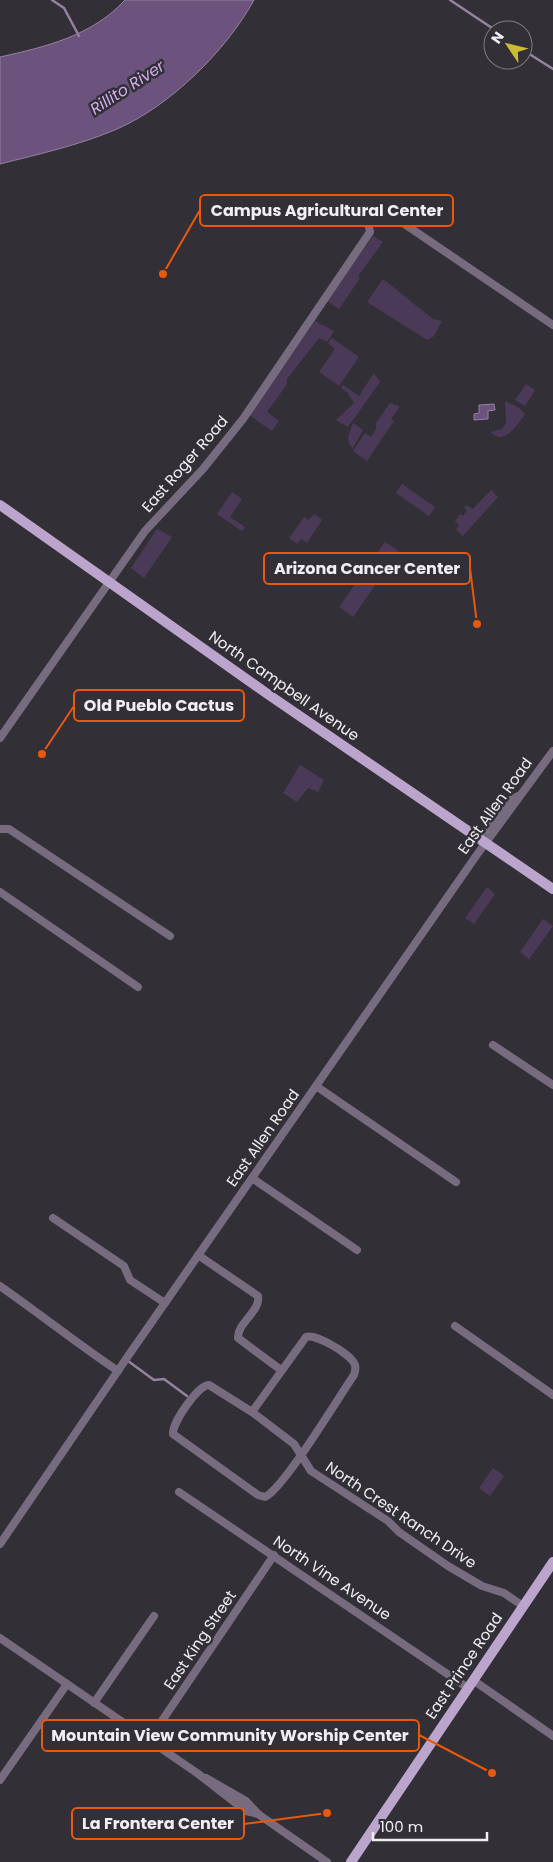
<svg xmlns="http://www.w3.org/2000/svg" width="553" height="1862" font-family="Poppins,sans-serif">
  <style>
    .green { fill: #4b3a57 }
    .water { fill: #6b537d; stroke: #9482a1 }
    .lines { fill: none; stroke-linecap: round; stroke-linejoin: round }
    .stream { stroke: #9482a1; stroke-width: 2.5 }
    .minor { stroke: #776c7f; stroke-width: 8 }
    .major { stroke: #bca5cd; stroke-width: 10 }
    .labels { text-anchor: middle; stroke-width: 5; stroke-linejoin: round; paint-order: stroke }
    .street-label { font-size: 15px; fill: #f2eff4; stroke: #332f36 }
    .water-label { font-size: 16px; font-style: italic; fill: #d3acf0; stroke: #332f36 }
    .leader { fill: none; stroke: #e8590c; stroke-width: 2 }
    .callout-dot { fill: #e8590c; stroke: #332f36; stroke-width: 2 }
    .callout { fill: #332f36; stroke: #e8590c; stroke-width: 2 }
    .callout-label { font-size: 16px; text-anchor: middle; font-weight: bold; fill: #f2eff4 }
  </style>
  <rect width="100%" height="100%" fill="#332f36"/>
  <g class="green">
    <polygon points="373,236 383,242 358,276 360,278 339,309 327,301"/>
    <polygon points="383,279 433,319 442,321 434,336 427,340 367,302"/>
    <polygon points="315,321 334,331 327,342 319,338 287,379 287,384 267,412 279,421 272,431 249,415"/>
    <polygon points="332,338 359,357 339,386 319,372 335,349 328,343"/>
    <polygon points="374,373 380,382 348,427 336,420 354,403 348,393 341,388 343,385 359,396"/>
    <polygon points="526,384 535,390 525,406 515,400"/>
    <path d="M505,401L518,407L525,414C518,424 504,447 491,432L502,429L506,423Z"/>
    <polygon points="390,403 400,406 391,419 394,421 367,461 353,451 365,433 371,437 376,429 376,423"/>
    <polygon points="353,423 363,430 353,448 349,444 348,437"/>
    <polygon points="402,484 435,507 429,516 396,493"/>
    <polygon points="491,490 498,497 463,536 456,530 459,525 455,521 460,514 463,516 467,510 464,508 466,505 473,509"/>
    <polygon points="232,492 242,499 230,517 245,527 242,531 217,514"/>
    <polygon points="314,514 322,520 307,543 301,539 297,544 289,538 304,517 309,520"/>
    <polygon points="157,529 172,537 144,578 131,568"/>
    <polygon points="385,542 399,551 353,617 339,607"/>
    <polygon points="300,765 324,780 318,792 308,788 297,802 283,793"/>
    <polygon points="487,887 495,894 474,924 465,918"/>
    <polygon points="543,919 553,926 529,959 520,952"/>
    <polygon points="493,1468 504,1476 490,1496 479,1488"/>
  </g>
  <g class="water">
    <path d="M125,0H254C226,51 170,106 117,129C80,145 39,154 0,164V57C45,47 92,36 125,0Z"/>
    <polygon points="494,404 495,410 488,411 488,419 474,420 474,414 479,413 479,405"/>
  </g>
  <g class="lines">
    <g class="stream">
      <polyline points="52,0 64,8 79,36"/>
      <polyline points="450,0 495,30"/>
      <polyline points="523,50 553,69"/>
      <polyline points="128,1361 154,1380 164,1379 187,1396"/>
    </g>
    <g class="minor">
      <polyline points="0,738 145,531 203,469 243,419 370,232 367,216 375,204 553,325"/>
      <polyline points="0,829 9,829 170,936"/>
      <polyline points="469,830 482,833 486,831 507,802 518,796"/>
      <polyline points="0,892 138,987"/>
      <polyline points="493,1045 553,1085"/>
      <polyline points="316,1086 456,1182"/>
      <polyline points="252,1178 357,1250"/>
      <polyline points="53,1218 124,1266 130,1280 165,1303"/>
      <path d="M198,1255L258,1296C261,1311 237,1323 238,1338L281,1370"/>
      <path d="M0,1286C40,1314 78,1344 118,1371"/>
      <polyline points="455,1326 553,1395"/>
      <path d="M252,1412L306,1337C315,1333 350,1354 354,1363C357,1367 355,1371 354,1375C338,1398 284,1488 265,1497L258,1495L173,1434C172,1423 198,1385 209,1385L252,1412L294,1444L311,1471L388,1521L399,1532L448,1566L482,1586L504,1593L523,1606"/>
      <polyline points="179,1492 468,1688"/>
      <polyline points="0,1544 126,1359 476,856 553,751"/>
      <polyline points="0,1638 197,1773 246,1811 258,1814"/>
      <polyline points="473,1680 553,1736"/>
      <polyline points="94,1703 154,1616"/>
      <polyline points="149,1740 274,1555"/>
      <polyline points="206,1778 246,1801 258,1814 327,1862"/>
      <polyline points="0,1780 67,1684"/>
    </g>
    <g class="major">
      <polyline points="0,505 269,695 553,889"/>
      <polyline points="351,1862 553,1562"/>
    </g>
  </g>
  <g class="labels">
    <g class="street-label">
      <text transform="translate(185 464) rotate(-49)" y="5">East Roger Road</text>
      <text transform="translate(284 686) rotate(35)" y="5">North Campbell Avenue</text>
      <text transform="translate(495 806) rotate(-54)" y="5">East Allen Road</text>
      <text transform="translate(263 1138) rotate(-55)" y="5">East Allen Road</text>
      <text transform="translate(401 1515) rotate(34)" y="5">North Crest Ranch Drive</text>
      <text transform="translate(332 1578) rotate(34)" y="5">North Vine Avenue</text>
      <text transform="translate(200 1640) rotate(-56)" y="5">East King Street</text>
      <text transform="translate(464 1666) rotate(-56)" y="5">East Prince Road</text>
    </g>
    <g class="water-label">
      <text transform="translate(127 87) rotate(-33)" y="6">Rillito River</text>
    </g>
  </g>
  <path class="leader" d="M163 274L200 210M477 624L470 568M42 754L74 706M492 1773L419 1735M327 1813L244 1824"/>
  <g class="callout-dot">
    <circle cx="163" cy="274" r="5"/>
    <circle cx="477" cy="624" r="5"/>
    <circle cx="42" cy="754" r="5"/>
    <circle cx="492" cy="1773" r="5"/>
    <circle cx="327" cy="1813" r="5"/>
  </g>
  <g class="callout">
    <rect x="200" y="195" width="253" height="31" rx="5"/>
    <rect x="264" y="553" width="206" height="31" rx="5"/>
    <rect x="74" y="690" width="170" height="31" rx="5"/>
    <rect x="42" y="1720" width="377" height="31" rx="5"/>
    <rect x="72" y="1808" width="172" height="31" rx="5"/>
  </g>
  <g class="callout-label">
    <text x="327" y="216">Campus Agricultural Center</text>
    <text x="367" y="574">Arizona Cancer Center</text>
    <text x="159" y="711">Old Pueblo Cactus</text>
    <text x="230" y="1741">Mountain View Community Worship Center</text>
    <text x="158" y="1829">La Frontera Center</text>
  </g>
  <g transform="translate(508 45) rotate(305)"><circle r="24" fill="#332f36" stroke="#7f7c82"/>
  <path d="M0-4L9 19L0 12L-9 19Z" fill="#cdb938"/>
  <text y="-8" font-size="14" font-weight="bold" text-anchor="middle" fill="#f2eff4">N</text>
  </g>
  <path d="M373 1832v8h114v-8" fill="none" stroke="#f2eff4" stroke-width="2.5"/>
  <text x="380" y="1832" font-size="15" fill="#f2eff4" stroke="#332f36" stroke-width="4" paint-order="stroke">100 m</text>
</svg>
